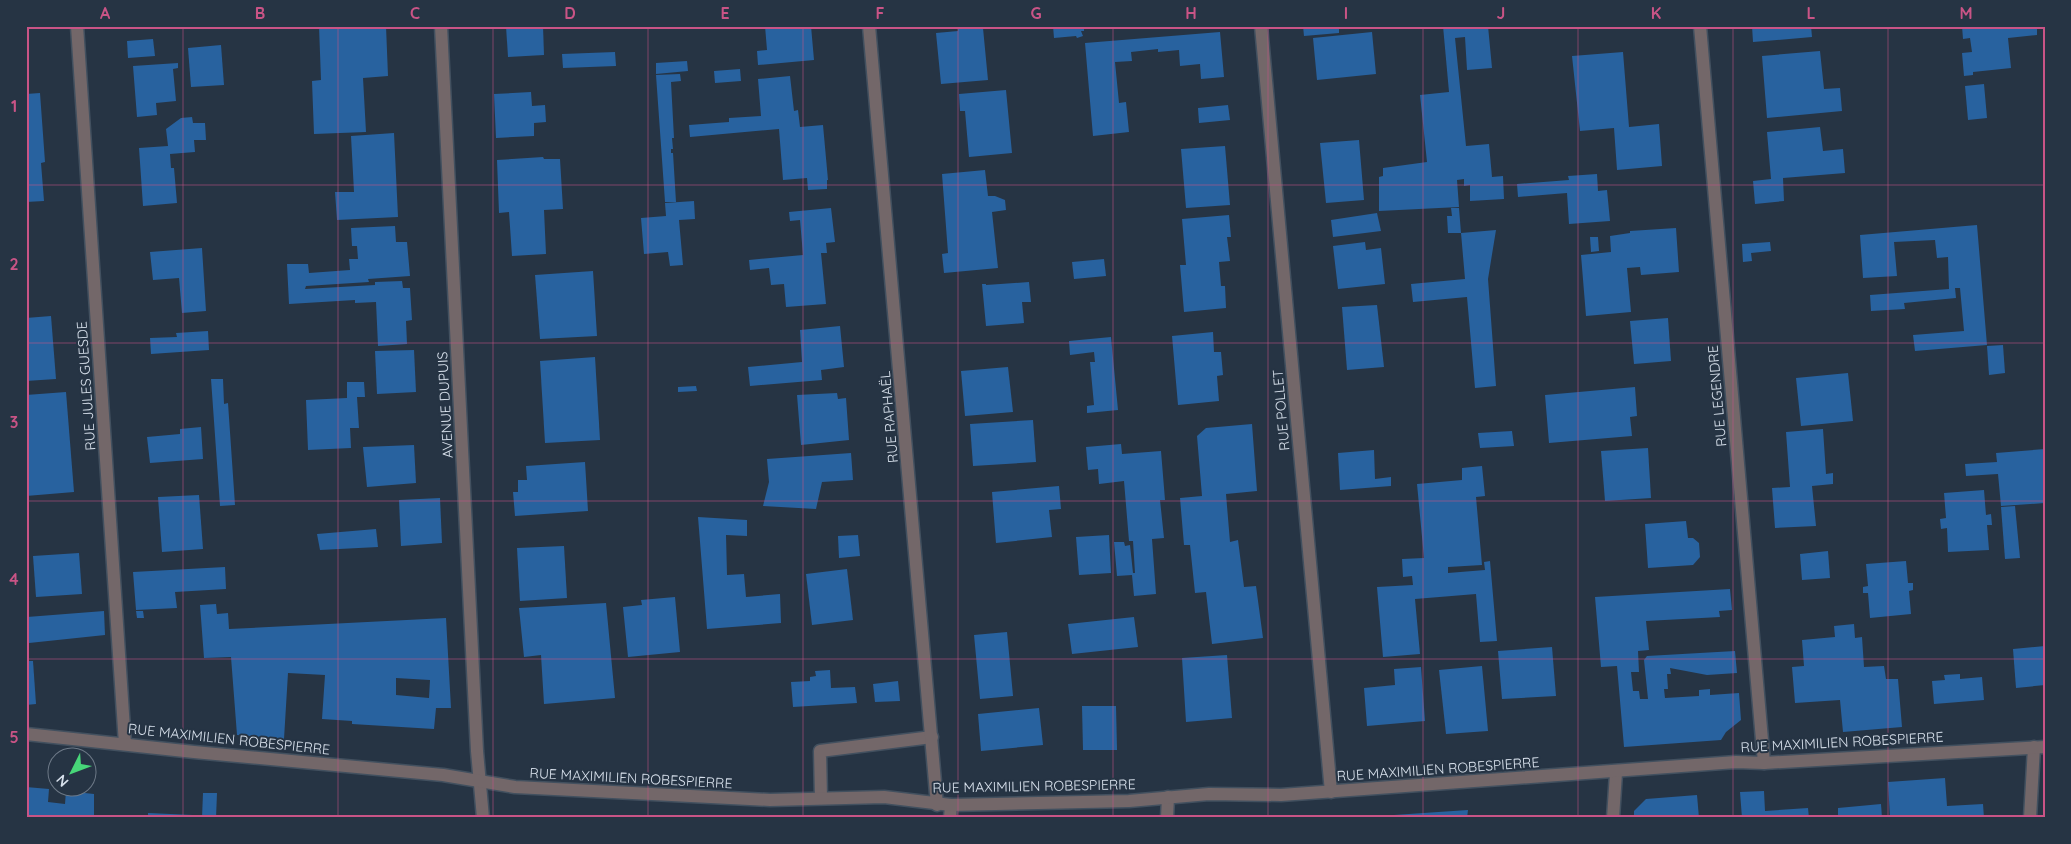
<svg xmlns="http://www.w3.org/2000/svg" width="2071" height="844" font-family="Quicksand,sans-serif">
  <style>
    .building { fill: #28629f; fill-rule: evenodd }
    .lines { fill: none; stroke-linecap: round; stroke-linejoin: round }
    .service-casing { stroke: #42505f; stroke-width: 15 }
    .minor-casing { stroke: #42505f; stroke-width: 15 }
    .tertiary-casing { stroke: #42505f; stroke-width: 15 }
    .service { stroke: #736769; stroke-width: 12 }
    .minor { stroke: #736769; stroke-width: 12 }
    .tertiary { stroke: #736769; stroke-width: 12 }
    .grid { fill: none; stroke: #c95486; stroke-width: 1; stroke-opacity: 0.55 }
    .labels { text-anchor: middle; stroke-width: 4; stroke-linejoin: round; paint-order: stroke }
    .street-label { font-size: 14px; fill: #d8e1ec; stroke: #263444 }
    .neatline { fill: none; stroke: #c95486; stroke-width: 2 }
    .grid-label { font-size: 16px; text-anchor: middle; font-weight: bold; fill: #c95486 }
  </style>
  <rect width="100%" height="100%" fill="#263444"/>
  <g class="building">
    <polygon points="319,26 386,26 388,76 363,78 366,132 314,134 312,81 321,80"/>
    <polygon points="506,26 543,26 544,55 508,57"/>
    <polygon points="765,26 811,26 814,60 758,65 757,51 767,50"/>
    <polygon points="958,26 989,26 983,28 988,80 941,84 936,33 958,31"/>
    <polygon points="1053,26 1084,26 1084,31 1081,31 1083,36 1077,38 1076,36 1054,38"/>
    <polygon points="1303,26 1339,26 1339,33 1304,36"/>
    <polygon points="1443,26 1488,26 1492,68 1467,70 1465,37 1455,38 1466,146 1489,144 1492,177 1503,176 1504,199 1470,201 1470,185 1464,186 1464,179 1457,180 1459,207 1379,211 1379,177 1383,176 1383,168 1427,162 1420,95 1449,92"/>
    <polygon points="1752,26 1811,26 1812,37 1753,42"/>
    <polygon points="1962,26 2037,26 2037,35 2008,38 2011,68 1973,72 1973,75 1964,76 1962,53 1972,52 1970,38 1963,39"/>
    <polygon points="1220,32 1224,77 1201,79 1200,64 1180,66 1179,50 1158,52 1158,49 1131,52 1132,61 1115,62 1119,103 1126,102 1129,132 1093,136 1085,43"/>
    <polygon points="1372,32 1376,74 1317,80 1313,38"/>
    <polygon points="153,39 155,56 128,58 127,41"/>
    <polygon points="221,45 224,85 191,87 188,48"/>
    <polygon points="1820,51 1824,89 1840,88 1842,111 1767,118 1762,56"/>
    <polygon points="615,52 616,66 563,68 562,54"/>
    <polygon points="1623,52 1629,127 1659,124 1662,166 1617,170 1614,128 1580,131 1572,56"/>
    <polygon points="687,61 688,71 656,74 656,63"/>
    <polygon points="178,63 178,68 173,69 176,101 156,103 157,115 137,117 133,66"/>
    <polygon points="740,69 741,81 715,83 714,71"/>
    <polygon points="680,74 681,81 671,82 674,138 672,138 673,149 671,149 671,153 673,153 676,202 665,202 656,75"/>
    <polygon points="790,76 794,111 798,110 800,127 823,125 828,180 827,180 827,189 808,190 807,178 783,180 779,129 690,137 689,125 729,122 729,118 761,116 758,79"/>
    <polygon points="1984,84 1987,118 1968,120 1965,86"/>
    <polygon points="1006,90 1012,153 969,157 965,111 960,111 959,94"/>
    <polygon points="531,92 532,106 545,105 546,122 534,123 534,136 496,138 494,94"/>
    <polygon points="40,93 45,162 41,163 44,201 26,202 26,94"/>
    <polygon points="1228,105 1230,120 1199,123 1198,108"/>
    <polygon points="192,117 193,123 205,123 206,140 194,140 195,152 170,154 171,168 174,168 177,203 143,206 139,148 168,146 166,129 181,118"/>
    <polygon points="1820,127 1823,151 1843,149 1845,173 1783,178 1784,201 1755,204 1753,181 1771,179 1767,132"/>
    <polygon points="394,133 398,217 337,220 335,192 354,192 351,136"/>
    <polygon points="1359,140 1364,200 1326,203 1320,143"/>
    <polygon points="1225,146 1230,205 1186,208 1181,149"/>
    <polygon points="543,157 544,159 560,159 563,209 544,210 546,254 512,256 509,212 499,213 497,160"/>
    <polygon points="985,170 988,196 995,196 1005,200 1006,210 992,212 998,268 944,273 942,254 948,253 942,174"/>
    <polygon points="1597,174 1598,191 1607,190 1610,221 1569,224 1567,193 1518,197 1517,184 1569,180 1568,176"/>
    <polygon points="694,201 695,219 679,220 683,265 670,266 668,252 644,254 641,218 666,216 665,203"/>
    <polygon points="831,208 835,242 826,243 827,253 821,253 826,304 786,307 784,284 771,285 769,268 750,270 749,260 803,255 800,220 790,221 789,212"/>
    <polygon points="1451,208 1459,208 1461,233 1448,233 1447,216 1452,216"/>
    <polygon points="1377,213 1381,231 1333,237 1331,220"/>
    <polygon points="1229,215 1231,237 1227,237 1230,261 1219,262 1221,286 1225,286 1226,308 1184,312 1180,265 1186,265 1182,219"/>
    <polygon points="1977,225 1987,345 1915,351 1913,335 1964,331 1960,288 1955,288 1956,298 1904,303 1905,309 1871,311 1870,295 1949,289 1948,257 1937,258 1935,240 1894,242 1897,276 1863,278 1860,235"/>
    <polygon points="395,226 396,242 407,242 410,276 368,279 369,282 306,286 305,289 375,285 375,282 402,281 403,288 410,288 412,320 406,321 407,344 378,346 376,302 355,303 355,300 289,304 287,264 308,264 309,273 350,270 349,259 358,259 357,246 352,246 351,228"/>
    <polygon points="1676,228 1679,272 1641,275 1640,267 1627,268 1631,312 1586,316 1581,255 1611,252 1610,236 1630,233 1630,231"/>
    <polygon points="1496,230 1488,279 1496,386 1475,388 1467,297 1413,302 1411,284 1465,279 1461,233"/>
    <polygon points="1590,237 1598,237 1599,251 1591,252"/>
    <polygon points="1365,242 1366,250 1381,248 1385,284 1338,289 1333,246"/>
    <polygon points="1770,242 1771,251 1751,253 1752,261 1743,262 1742,244"/>
    <polygon points="202,248 206,311 182,313 179,278 153,280 150,252"/>
    <polygon points="1104,259 1106,276 1074,279 1072,262"/>
    <polygon points="593,271 597,336 540,339 535,275"/>
    <polygon points="1029,282 1031,302 1022,302 1024,323 986,326 982,284 986,284 986,285"/>
    <polygon points="1377,305 1384,367 1347,370 1342,307"/>
    <polygon points="51,316 56,379 26,381 26,318"/>
    <polygon points="1668,318 1671,361 1634,364 1630,321"/>
    <polygon points="840,326 844,367 821,370 822,380 750,386 748,367 802,362 800,330"/>
    <polygon points="208,331 209,350 151,354 150,338 177,337 176,333"/>
    <polygon points="1213,332 1214,352 1221,352 1223,375 1217,376 1219,401 1178,405 1172,336"/>
    <polygon points="1111,337 1118,410 1087,413 1087,406 1094,405 1090,362 1095,362 1094,352 1070,355 1069,341"/>
    <polygon points="2003,345 2005,373 1989,375 1987,346"/>
    <polygon points="414,350 416,392 377,394 375,351"/>
    <polygon points="595,357 600,440 545,443 540,361"/>
    <polygon points="1008,367 1013,412 965,416 961,371"/>
    <polygon points="1848,373 1853,421 1801,426 1796,378"/>
    <polygon points="211,379 223,379 224,404 228,403 235,505 220,506"/>
    <polygon points="347,382 364,382 365,397 357,397 359,428 350,428 351,448 308,450 306,400 347,398"/>
    <polygon points="696,386 697,391 678,392 678,387"/>
    <polygon points="1635,387 1637,416 1630,417 1632,436 1549,443 1545,395"/>
    <polygon points="66,392 74,492 26,496 26,395"/>
    <polygon points="837,393 838,399 846,398 849,440 801,445 797,395"/>
    <polygon points="1033,420 1036,462 973,466 970,424"/>
    <polygon points="1252,424 1257,491 1226,494 1230,542 1238,540 1244,587 1256,586 1263,638 1212,644 1206,592 1195,593 1190,545 1184,545 1180,498 1202,496 1197,436 1206,428"/>
    <polygon points="201,427 203,459 150,463 147,437 180,434 180,429"/>
    <polygon points="1823,429 1826,474 1833,473 1833,484 1812,486 1816,526 1775,528 1772,488 1790,487 1786,432"/>
    <polygon points="1512,431 1514,446 1480,448 1478,433"/>
    <polygon points="1121,444 1122,454 1161,451 1165,500 1160,500 1164,538 1152,539 1156,594 1134,596 1132,575 1117,576 1114,542 1124,542 1125,546 1130,545 1133,573 1135,573 1133,541 1129,541 1124,481 1099,484 1098,469 1088,470 1086,447"/>
    <polygon points="414,445 416,483 367,487 363,447"/>
    <polygon points="1648,448 1651,498 1605,501 1601,451"/>
    <polygon points="2045,449 2045,503 2001,506 1998,474 1966,476 1965,464 1997,462 1996,453"/>
    <polygon points="1374,450 1375,479 1391,477 1391,486 1340,490 1338,453"/>
    <polygon points="851,453 853,480 822,482 816,509 763,506 769,482 767,459"/>
    <polygon points="585,462 588,511 515,516 513,492 518,492 518,480 527,480 526,466"/>
    <polygon points="1482,466 1485,496 1476,497 1482,565 1448,567 1448,573 1485,570 1484,562 1490,561 1497,641 1480,642 1476,594 1415,599 1420,654 1383,657 1377,587 1413,585 1412,576 1403,577 1402,559 1424,558 1417,484 1462,480 1462,468"/>
    <polygon points="1059,486 1061,509 1049,510 1052,537 996,543 992,492"/>
    <polygon points="1984,490 1986,515 1991,514 1992,525 1987,525 1989,550 1948,552 1947,528 1941,529 1940,519 1946,518 1944,493"/>
    <polygon points="199,495 203,549 162,552 158,497"/>
    <polygon points="440,498 442,543 401,546 399,500"/>
    <polygon points="2015,506 2020,558 2005,559 2001,507"/>
    <polygon points="698,517 747,520 747,536 726,535 727,575 744,574 746,597 780,594 781,623 707,629"/>
    <polygon points="1686,521 1688,538 1693,538 1699,543 1700,557 1693,565 1648,568 1645,524"/>
    <polygon points="376,529 378,547 320,550 317,534"/>
    <polygon points="858,535 860,556 839,558 838,536"/>
    <polygon points="1109,535 1111,573 1079,575 1076,537"/>
    <polygon points="564,546 567,598 520,601 517,548"/>
    <polygon points="1828,551 1830,578 1802,580 1800,554"/>
    <polygon points="79,553 82,594 36,597 33,556"/>
    <polygon points="1906,561 1908,583 1913,583 1913,590 1909,591 1911,614 1870,618 1868,593 1863,593 1863,587 1868,586 1866,564"/>
    <polygon points="225,567 226,589 175,592 177,608 136,610 133,572"/>
    <polygon points="847,569 853,620 812,625 806,574"/>
    <polygon points="1730,589 1732,610 1719,611 1720,617 1646,621 1649,650 1638,651 1639,672 1631,672 1633,691 1639,691 1640,699 1648,699 1644,660 1647,656 1735,651 1737,673 1707,675 1670,668 1671,674 1667,674 1668,689 1664,689 1665,698 1699,696 1699,690 1710,689 1710,695 1739,693 1741,720 1726,732 1721,740 1624,747 1617,666 1601,667 1595,597"/>
    <polygon points="675,597 680,652 628,657 623,607 642,605 641,600"/>
    <polygon points="606,603 615,698 544,704 541,655 524,657 519,608"/>
    <path d="M216,604L217,614L228,613L229,629L446,618L451,708H436L434,729L352,724V721L322,719L325,675L288,673L284,739L237,735L231,657L204,658L200,605ZM396,678L430,680L429,698L396,695Z"/>
    <polygon points="104,611 105,635 29,643 27,617"/>
    <polygon points="136,611 143,611 144,618 137,618"/>
    <polygon points="1134,617 1138,647 1072,654 1068,624"/>
    <polygon points="1854,624 1855,638 1862,637 1864,667 1884,666 1886,679 1898,679 1902,727 1843,732 1840,700 1795,703 1792,667 1804,666 1802,640 1835,637 1834,626"/>
    <polygon points="1007,632 1013,696 980,699 974,635"/>
    <polygon points="2045,646 2045,685 2016,688 2013,649"/>
    <polygon points="1552,647 1556,696 1502,699 1498,651"/>
    <polygon points="1227,655 1232,718 1186,722 1182,658"/>
    <polygon points="26,661 33,661 36,704 26,705"/>
    <polygon points="1482,666 1488,731 1446,734 1439,670"/>
    <polygon points="1421,667 1425,721 1367,726 1364,688 1395,685 1394,669"/>
    <polygon points="830,670 831,688 855,687 857,703 793,707 791,682 810,681 810,677 816,676 815,671"/>
    <polygon points="1960,674 1960,679 1982,677 1984,700 1934,704 1932,681 1945,680 1944,675"/>
    <polygon points="898,681 900,701 875,702 873,684"/>
    <polygon points="1082,706 1116,706 1117,750 1083,750"/>
    <polygon points="1039,708 1043,745 981,751 978,714"/>
    <polygon points="1945,778 1947,806 1983,804 1984,818 1890,818 1888,782"/>
    <polygon points="26,787 49,789 48,802 65,804 66,791 94,794 94,818 26,818"/>
    <polygon points="1764,791 1765,811 1808,808 1809,818 1742,818 1740,792"/>
    <polygon points="203,793 217,793 216,818 202,818"/>
    <polygon points="1697,795 1699,818 1634,818 1634,811 1646,799"/>
    <polygon points="1881,804 1882,818 1838,818 1838,808"/>
    <polygon points="1468,810 1467,818 1379,818 1379,816"/>
    <polygon points="148,813 193,815 192,818 148,818"/>
  </g>
  <g class="lines">
    <g class="service-casing">
      <polyline id="service" points="821,798 820,751 932,737"/>
    </g>
    <g class="minor-casing">
      <g id="minor">
        <polyline points="77,26 125,744"/>
        <polyline points="441,26 477,751 483,818"/>
        <polyline points="869,26 937,805"/>
        <polyline points="1261,26 1331,792"/>
        <polyline points="1700,26 1764,763"/>
        <polyline points="950,818 951,805"/>
        <polyline points="1167,818 1168,797"/>
        <polyline points="1613,818 1616,773"/>
        <polyline points="2030,818 2034,747"/>
      </g>
    </g>
    <g class="tertiary-casing">
      <polyline id="tertiary" points="26,734 194,752 443,775 515,787 770,800 884,797 951,805 1129,801 1209,794 1281,795 1736,762 1764,763 2045,747"/>
    </g>
    <use href="#service" class="service"/>
    <use href="#minor" class="minor"/>
    <use href="#tertiary" class="tertiary"/>
  </g>
  <path class="grid" d="M183,26V818M338,26V818M493,26V818M648,26V818M803,26V818M958,26V818M1113,26V818M1268,26V818M1423,26V818M1578,26V818M1733,26V818M1888,26V818M26,185H2045M26,343H2045M26,501H2045M26,659H2045"/>
  <g class="labels">
    <g class="street-label">
      <text transform="translate(86 386) rotate(-94)" y="5">RUE JULES GUESDE</text>
      <text transform="translate(1717 396) rotate(-95)" y="5">RUE LEGENDRE</text>
      <text transform="translate(445 405) rotate(-93)" y="5">AVENUE DUPUIS</text>
      <text transform="translate(1281 410) rotate(-95)" y="5">RUE POLLET</text>
      <text transform="translate(889 417) rotate(-95)" y="5">RUE RAPHAËL</text>
      <text transform="translate(229 739) rotate(6)" y="5">RUE MAXIMILIEN ROBESPIERRE</text>
      <text transform="translate(1842 742) rotate(-3)" y="5">RUE MAXIMILIEN ROBESPIERRE</text>
      <text transform="translate(1438 769) rotate(-4)" y="5">RUE MAXIMILIEN ROBESPIERRE</text>
      <text transform="translate(631 778) rotate(3)" y="5">RUE MAXIMILIEN ROBESPIERRE</text>
      <text transform="translate(1034 786) rotate(-1)" y="5">RUE MAXIMILIEN ROBESPIERRE</text>
    </g>
  </g>
  <rect width="2071" height="844" fill="none" stroke="#263444" stroke-width="55"/>
  <g transform="translate(72 772) rotate(228)"><circle r="24" fill="#263444" stroke="#6d7987"/>
  <path d="M0-4L9 19L0 12L-9 19Z" fill="#47d779"/>
  <text y="-8" font-size="14" font-weight="bold" text-anchor="middle" fill="#d8e1ec">N</text>
  </g>
  <rect x="28" y="28" width="2016" height="788" class="neatline"/>
  <g class="grid-label">
    <text x="105" y="19">A</text>
    <text x="260" y="19">B</text>
    <text x="415" y="19">C</text>
    <text x="570" y="19">D</text>
    <text x="725" y="19">E</text>
    <text x="880" y="19">F</text>
    <text x="1036" y="19">G</text>
    <text x="1191" y="19">H</text>
    <text x="1346" y="19">I</text>
    <text x="1501" y="19">J</text>
    <text x="1656" y="19">K</text>
    <text x="1811" y="19">L</text>
    <text x="1966" y="19">M</text>
    <text x="14" y="112">1</text>
    <text x="14" y="270">2</text>
    <text x="14" y="428">3</text>
    <text x="14" y="585">4</text>
    <text x="14" y="743">5</text>
  </g>
</svg>
